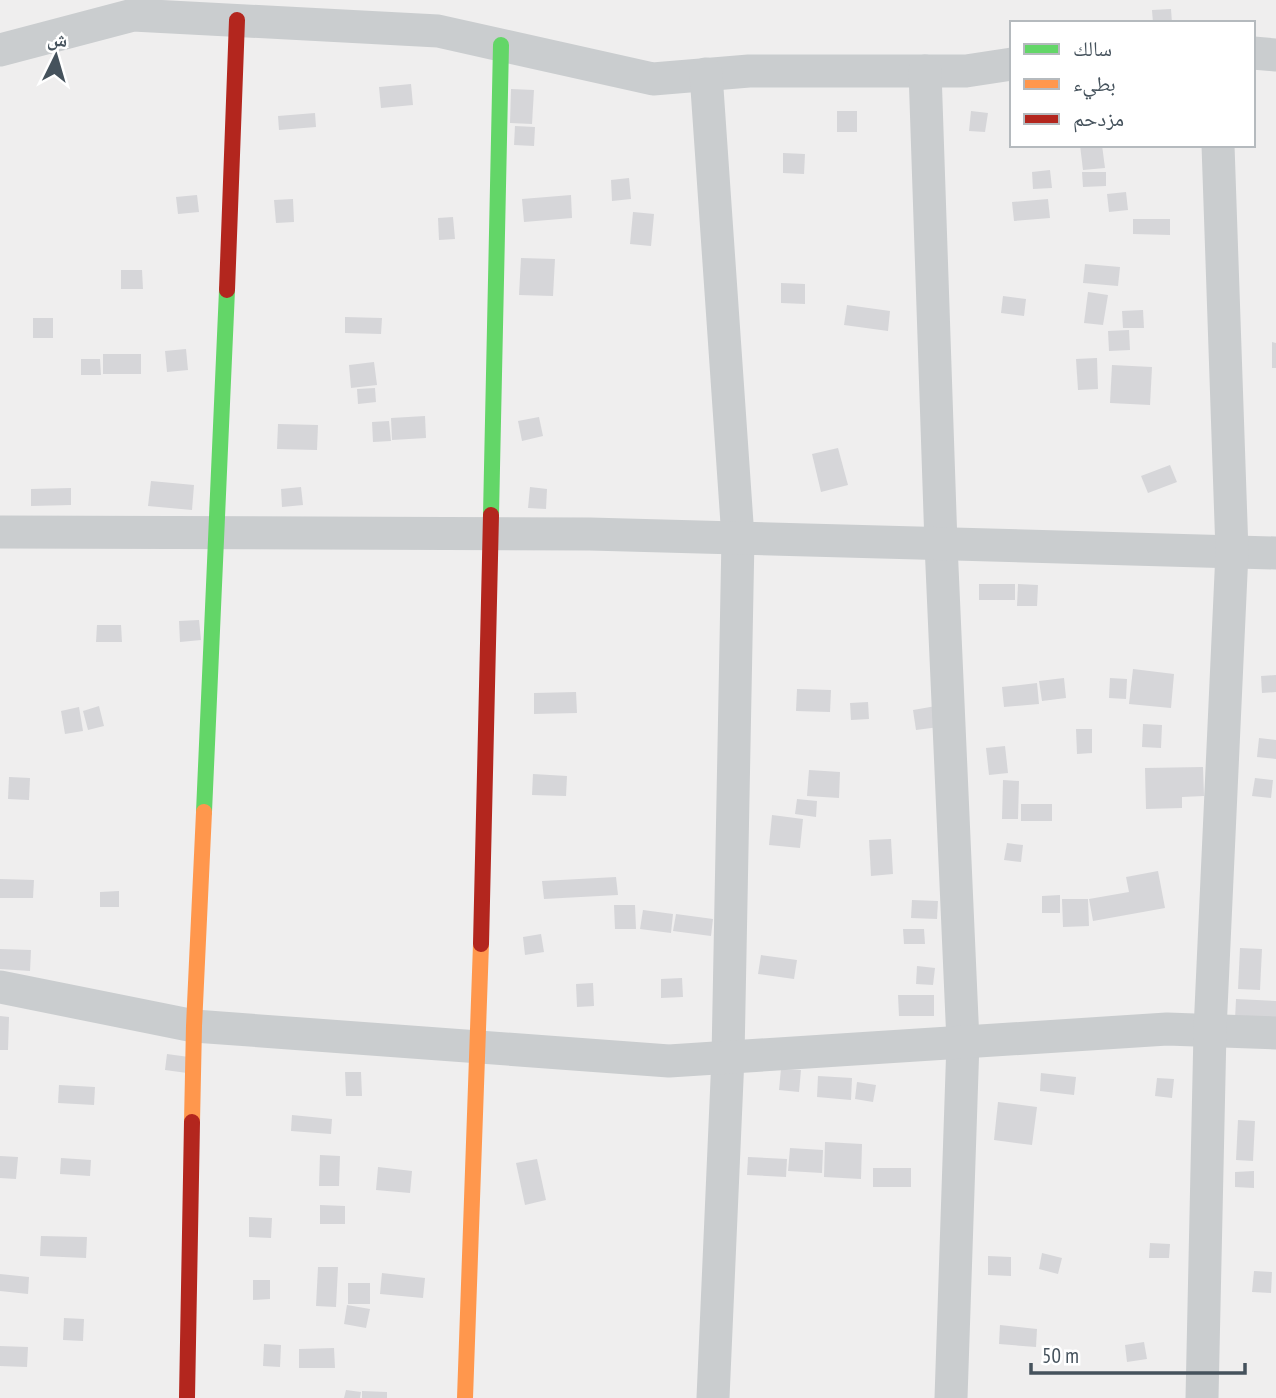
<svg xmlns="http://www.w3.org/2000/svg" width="1276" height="1398" font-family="'PT Sans Narrow','Noto Naskh Arabic',sans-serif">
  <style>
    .building { fill: #d6d6d9 }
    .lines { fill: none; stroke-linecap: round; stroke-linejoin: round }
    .street { stroke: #cacdcf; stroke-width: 33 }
    .fast { stroke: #63d668; stroke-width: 16 }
    .slow { stroke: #ff974d; stroke-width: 16 }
    .jam { stroke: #b3261e; stroke-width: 16 }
  </style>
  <rect width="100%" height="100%" fill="#efeeee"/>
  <g class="building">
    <polygon points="1171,9 1172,23 1153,23 1152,10"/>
    <polygon points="411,84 413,105 381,108 379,87"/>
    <polygon points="511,89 534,90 532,124 510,123"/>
    <rect x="837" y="111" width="20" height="21"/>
    <polygon points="971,111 988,113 985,132 969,131"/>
    <polygon points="315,113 316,127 279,130 278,116"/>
    <polygon points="515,126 535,127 534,146 514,145"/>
    <polygon points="1080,145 1102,145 1105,168 1083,170"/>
    <polygon points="783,153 805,154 804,174 783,173"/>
    <polygon points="1050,170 1052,188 1033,189 1032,172"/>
    <polygon points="1082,172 1106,172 1106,186 1083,187"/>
    <polygon points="629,178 631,199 612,201 611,180"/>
    <polygon points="1126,192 1128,210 1109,212 1107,194"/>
    <polygon points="197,195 199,212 178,214 176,197"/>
    <polygon points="571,195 572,218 524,222 522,199"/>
    <polygon points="293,199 294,222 276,223 274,200"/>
    <polygon points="1048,199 1050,218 1014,221 1012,202"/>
    <polygon points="633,212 654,214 651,246 630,244"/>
    <polygon points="453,217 455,239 439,240 438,218"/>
    <polygon points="1133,219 1170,219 1170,235 1133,234"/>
    <polygon points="521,258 555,259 553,296 519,295"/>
    <polygon points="1085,264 1120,267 1118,286 1083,283"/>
    <polygon points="121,270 142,270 143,289 121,289"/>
    <polygon points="781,283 805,284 805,304 781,303"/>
    <polygon points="1088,292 1108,295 1103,325 1084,323"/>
    <polygon points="1003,296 1026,299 1024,316 1001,313"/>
    <polygon points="847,305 890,311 888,331 844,325"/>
    <polygon points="1143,310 1144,328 1123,328 1122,311"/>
    <polygon points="345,317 382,318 381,334 345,333"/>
    <rect x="33" y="318" width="20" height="20"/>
    <polygon points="1129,330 1130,350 1109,351 1108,331"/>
    <polygon points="1272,342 1276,343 1276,368 1272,368"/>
    <polygon points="186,349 188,370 167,372 165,351"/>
    <rect x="103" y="354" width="38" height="20"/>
    <polygon points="1097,358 1098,389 1078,390 1076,359"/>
    <polygon points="81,359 100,359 101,375 81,375"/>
    <polygon points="374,362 377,385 351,388 349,365"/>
    <polygon points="1112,365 1152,367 1150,405 1110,403"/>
    <polygon points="375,388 376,402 358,404 357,389"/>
    <polygon points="425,416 426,438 392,440 391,418"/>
    <polygon points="539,417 543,436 522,441 518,421"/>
    <polygon points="389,421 391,441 373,442 372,422"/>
    <polygon points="278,424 318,425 317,450 277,449"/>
    <polygon points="838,448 848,485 821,492 812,454"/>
    <polygon points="1170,465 1177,482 1148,493 1141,476"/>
    <polygon points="151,481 194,485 192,510 148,506"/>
    <polygon points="301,487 303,505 282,507 281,489"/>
    <polygon points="530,487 547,489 546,509 528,508"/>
    <polygon points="71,488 71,505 31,506 31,489"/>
    <rect x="979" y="584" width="36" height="16"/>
    <polygon points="1018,584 1038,585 1037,606 1017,606"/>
    <polygon points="199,620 201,640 180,642 179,621"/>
    <polygon points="97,625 121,625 122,642 96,642"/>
    <polygon points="1133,669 1174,674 1171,708 1129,704"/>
    <polygon points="1276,675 1276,692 1262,693 1261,676"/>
    <polygon points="1064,678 1066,698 1042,701 1039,681"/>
    <polygon points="1110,678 1127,679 1126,699 1109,698"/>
    <polygon points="1037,683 1039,704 1004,707 1002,687"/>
    <polygon points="797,689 831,690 830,712 796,711"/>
    <polygon points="576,692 577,713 534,714 534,693"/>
    <polygon points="868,702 869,719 851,720 850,703"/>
    <polygon points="99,706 104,726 88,730 83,711"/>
    <polygon points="936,706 939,727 916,730 913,710"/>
    <polygon points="79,707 83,731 65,734 61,711"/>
    <polygon points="1143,724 1162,725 1161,748 1142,747"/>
    <polygon points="1076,729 1092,729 1092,753 1077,754"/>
    <polygon points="1259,738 1276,740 1276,759 1257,757"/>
    <polygon points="1005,746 1008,773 989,775 986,748"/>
    <polygon points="1203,767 1204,796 1182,797 1182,808 1146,809 1145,768"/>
    <polygon points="809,770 840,772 839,798 807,796"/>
    <polygon points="533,774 567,776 566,796 532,795"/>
    <polygon points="9,777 30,778 29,800 8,799"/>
    <polygon points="1255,778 1273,780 1271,798 1252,796"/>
    <polygon points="1003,780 1019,781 1018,819 1002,819"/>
    <polygon points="797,799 817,801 816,817 795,814"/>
    <rect x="1021" y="804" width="31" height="17"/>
    <polygon points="772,815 803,819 800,848 769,845"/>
    <polygon points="891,839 893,874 871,876 869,840"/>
    <polygon points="1007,843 1023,845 1021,862 1004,860"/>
    <polygon points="1158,871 1165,908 1093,921 1089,899 1129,892 1126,877"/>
    <polygon points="616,877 618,895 544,899 542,881"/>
    <polygon points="0,879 34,880 33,898 0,898"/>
    <polygon points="119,891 119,907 100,907 100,892"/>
    <polygon points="1060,895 1060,913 1042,913 1042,896"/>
    <polygon points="1062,899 1088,899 1089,926 1063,927"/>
    <polygon points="912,900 938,901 937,919 911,918"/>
    <polygon points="614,905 635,905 636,929 615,929"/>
    <polygon points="643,910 673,914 671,933 640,929"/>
    <polygon points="676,914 713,919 711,936 673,931"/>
    <polygon points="903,929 924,929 925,944 904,944"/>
    <polygon points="541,934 544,952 525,955 523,937"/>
    <polygon points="1240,948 1262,949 1260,990 1238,989"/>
    <polygon points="0,949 31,950 30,971 0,969"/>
    <polygon points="761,955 797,960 794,979 758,974"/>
    <polygon points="917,966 935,968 933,985 916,984"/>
    <polygon points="682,978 683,997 661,998 661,979"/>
    <polygon points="593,983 594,1006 577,1007 576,984"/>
    <polygon points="898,995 934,995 934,1016 899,1016"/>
    <polygon points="1236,999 1276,1001 1276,1023 1235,1020"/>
    <polygon points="0,1016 9,1017 8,1050 0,1050"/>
    <polygon points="167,1054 189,1057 187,1073 165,1070"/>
    <polygon points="781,1069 801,1070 799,1092 779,1090"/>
    <polygon points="345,1072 361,1072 362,1096 346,1096"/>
    <polygon points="1041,1073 1076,1077 1074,1095 1040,1091"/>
    <polygon points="818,1076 852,1078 851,1100 817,1097"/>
    <polygon points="1157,1078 1174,1079 1172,1098 1155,1096"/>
    <polygon points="857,1082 876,1085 873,1102 855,1099"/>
    <polygon points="59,1085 95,1087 94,1105 58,1103"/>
    <polygon points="998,1102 1037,1107 1032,1145 994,1140"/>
    <polygon points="292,1115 332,1119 331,1134 291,1131"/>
    <polygon points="1238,1120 1255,1121 1253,1161 1236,1160"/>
    <polygon points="825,1142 862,1144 861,1179 824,1177"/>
    <polygon points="790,1148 823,1150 822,1173 788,1171"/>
    <polygon points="320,1155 340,1156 339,1186 319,1186"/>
    <polygon points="0,1156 18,1157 16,1179 0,1178"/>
    <polygon points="748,1157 787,1159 786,1177 747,1175"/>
    <polygon points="61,1158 91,1160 90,1176 60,1174"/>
    <polygon points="537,1159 546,1200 525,1205 516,1163"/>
    <polygon points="378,1167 412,1171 410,1193 376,1190"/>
    <rect x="873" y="1168" width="38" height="19"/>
    <polygon points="1254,1171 1254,1188 1235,1187 1235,1172"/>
    <polygon points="320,1205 345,1206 345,1224 320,1224"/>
    <polygon points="249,1217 272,1218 271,1238 249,1237"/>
    <polygon points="41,1236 87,1237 86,1258 40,1256"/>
    <polygon points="1150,1243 1170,1244 1169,1258 1149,1258"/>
    <polygon points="1042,1253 1062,1258 1058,1274 1039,1269"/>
    <polygon points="988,1256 1011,1257 1011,1276 988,1275"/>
    <polygon points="318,1267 338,1267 336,1307 316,1306"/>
    <polygon points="1254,1271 1272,1272 1271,1293 1252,1292"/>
    <polygon points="382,1273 425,1278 423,1298 380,1294"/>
    <polygon points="0,1274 29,1277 28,1294 0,1291"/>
    <polygon points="253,1280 270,1280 270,1299 253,1300"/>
    <rect x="348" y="1283" width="22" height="21"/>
    <polygon points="347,1305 370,1309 366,1328 344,1324"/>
    <polygon points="64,1318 84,1319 83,1341 63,1340"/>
    <polygon points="1000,1325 1037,1329 1036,1347 999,1344"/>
    <polygon points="1144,1342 1147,1359 1127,1362 1125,1345"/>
    <polygon points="264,1344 281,1345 280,1367 263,1366"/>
    <polygon points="0,1346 28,1347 27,1367 0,1366"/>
    <polygon points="334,1348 335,1368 299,1368 299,1349"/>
    <polygon points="346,1390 361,1392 360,1398 344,1398"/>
    <polygon points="362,1391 387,1392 387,1398 362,1398"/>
  </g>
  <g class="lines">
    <g class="street">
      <polyline points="0,50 133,15 438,31 653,79 749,71 966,71 1012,64"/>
      <polyline points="1253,53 1276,55"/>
      <polyline points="925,71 941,544 963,1042 951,1398"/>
      <polyline points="706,74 738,538 728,1057 713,1398"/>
      <polyline points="0,532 590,534 1276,553"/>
      <polyline points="0,987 194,1026 669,1061 1167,1029 1276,1033"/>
      <polyline points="1202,1398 1210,1031 1232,552 1218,145"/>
    </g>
    <g class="fast">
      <polyline points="491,515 501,45"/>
      <polyline points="204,812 227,290"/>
    </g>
    <g class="slow">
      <polyline points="192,1122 194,1026 204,812"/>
      <polyline points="465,1398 481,944"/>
    </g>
    <g class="jam">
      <polyline points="227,290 237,20"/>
      <polyline points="481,944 491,515"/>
      <polyline points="187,1398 192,1122"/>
    </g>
  </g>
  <rect x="1010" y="21" width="245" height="126" fill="#ffffff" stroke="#b5babe" stroke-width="2"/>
  <rect x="1024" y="44" width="35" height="10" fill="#63d668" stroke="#b5babe" stroke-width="2"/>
  <text x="1073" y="56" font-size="21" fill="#45525c">سالك</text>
  <rect x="1024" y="79" width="35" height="10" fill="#ff974d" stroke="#b5babe" stroke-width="2"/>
  <text x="1073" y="91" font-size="21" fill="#45525c">بطيء</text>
  <rect x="1024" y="114" width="35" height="10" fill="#b3261e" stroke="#b5babe" stroke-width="2"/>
  <text x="1073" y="126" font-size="21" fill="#45525c">مزدحم</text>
  <g transform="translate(56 56) rotate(5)" stroke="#ffffff" stroke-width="5" paint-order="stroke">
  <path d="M0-5L12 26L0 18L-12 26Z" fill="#45525c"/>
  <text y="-10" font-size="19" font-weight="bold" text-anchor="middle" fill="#45525c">ش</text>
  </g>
  <path d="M1031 1363v10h214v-10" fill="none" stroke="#45525c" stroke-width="3.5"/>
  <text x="1042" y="1363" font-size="21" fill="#45525c" stroke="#ffffff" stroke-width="5" paint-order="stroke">50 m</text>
</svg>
